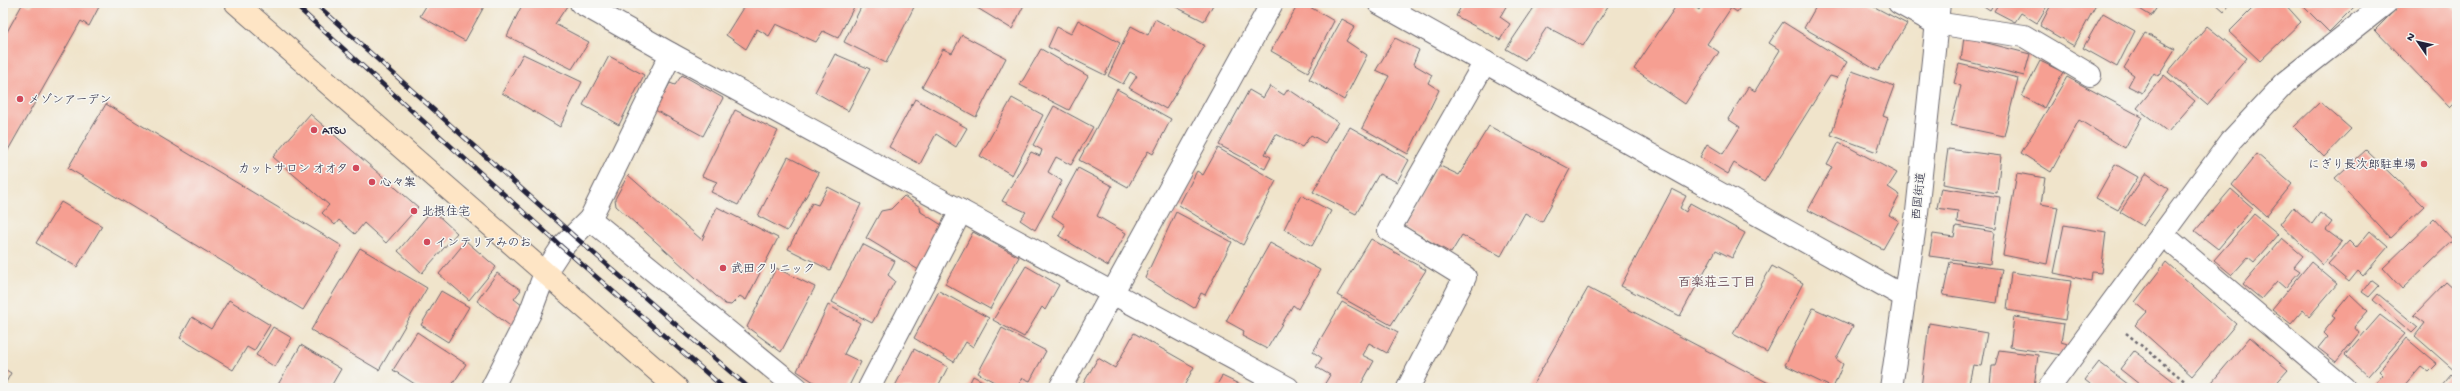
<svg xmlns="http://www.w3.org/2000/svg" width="2460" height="391" font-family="'Gochi Hand','Klee One',sans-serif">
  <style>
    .building { fill: #f69f92 }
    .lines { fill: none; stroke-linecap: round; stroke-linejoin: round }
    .street-casing { stroke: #6a666d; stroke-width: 24 }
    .secondary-casing { stroke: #6a666d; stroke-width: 24 }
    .path { stroke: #6a666d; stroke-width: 2.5; stroke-dasharray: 3 3; stroke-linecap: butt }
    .street { stroke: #fff; stroke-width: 22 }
    .secondary { stroke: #fee5c5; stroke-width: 22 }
    .rail-casing { stroke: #22223b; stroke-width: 4.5 }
    .rail { stroke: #f6f6f2; stroke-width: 3; stroke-dasharray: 9; stroke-linecap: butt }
    .poi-dot { fill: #d1495b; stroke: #f6f6f2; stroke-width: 1.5 }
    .labels { text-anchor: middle; stroke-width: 3; stroke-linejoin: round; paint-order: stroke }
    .poi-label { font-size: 12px; fill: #22223b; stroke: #f6f6f2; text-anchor: start }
    .street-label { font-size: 12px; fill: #22223b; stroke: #f6f6f2 }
    .neighbourhood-label { font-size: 13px; font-weight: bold; fill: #6c4e59; stroke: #f6f6f2 }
  </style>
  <rect width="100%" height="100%" fill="#f6f6f2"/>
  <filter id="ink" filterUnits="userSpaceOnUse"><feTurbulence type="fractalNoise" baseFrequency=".025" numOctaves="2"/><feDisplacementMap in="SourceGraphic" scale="8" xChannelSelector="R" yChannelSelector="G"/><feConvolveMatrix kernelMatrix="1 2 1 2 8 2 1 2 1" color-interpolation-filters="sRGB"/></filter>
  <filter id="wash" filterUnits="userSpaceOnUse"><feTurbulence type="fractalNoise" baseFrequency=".012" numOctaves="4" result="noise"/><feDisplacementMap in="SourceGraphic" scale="16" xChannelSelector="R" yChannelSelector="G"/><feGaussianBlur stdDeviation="0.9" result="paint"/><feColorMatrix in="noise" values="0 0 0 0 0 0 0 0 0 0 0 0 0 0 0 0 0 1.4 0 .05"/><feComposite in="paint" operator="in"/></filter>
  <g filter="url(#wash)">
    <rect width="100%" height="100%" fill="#f0e4cb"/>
    <g id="blocks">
      <g class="building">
        <polygon points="23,3 31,6 33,3 101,3 89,26 81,21 3,159 3,39"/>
        <polygon points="428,3 486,3 465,41 420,16"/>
        <polygon points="523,3 562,3 567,6 555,24 589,42 572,69 507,36"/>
        <polygon points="746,3 856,3 838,38 823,31 816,42 776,24 769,36 757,29 746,49 726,35"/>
        <polygon points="863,3 916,3 886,63 844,42"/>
        <polygon points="969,3 1025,3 1012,29"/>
        <polygon points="1168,3 1214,3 1204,21"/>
        <polygon points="1299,3 1303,3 1334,21 1308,72 1271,51"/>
        <polygon points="1463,3 1508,3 1500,17 1510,24 1500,40 1456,16"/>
        <polygon points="1537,3 1610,3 1583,46 1547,27 1525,60 1506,49"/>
        <polygon points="1678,3 1696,3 1694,6 1699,10 1703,3 1743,3 1737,12 1731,8 1707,44 1719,52 1685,104 1634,69"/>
        <polygon points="1818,3 1867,3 1907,24 1878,71 1804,28"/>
        <polygon points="1979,3 1994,3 1990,10"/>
        <polygon points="1999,3 2049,3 2037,23 2021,13 2015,22 1994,11"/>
        <polygon points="2052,3 2092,3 2096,5 2074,46 2040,26"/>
        <polygon points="2130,3 2160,3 2151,16"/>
        <polygon points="2215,3 2230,3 2224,11"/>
        <polygon points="2258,3 2284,3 2301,22 2260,61 2229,32"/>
        <polygon points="2300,3 2354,3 2356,5 2329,32"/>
        <polygon points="2402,3 2450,3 2457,10 2457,101 2450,108 2375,30"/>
        <polygon points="2103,13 2135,31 2117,67 2083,48"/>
        <polygon points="1155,19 1205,46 1166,109 1129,88 1137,76 1130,72 1123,84 1108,76 1131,26 1148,35"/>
        <polygon points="1342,19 1355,26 1346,41 1367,55 1344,100 1309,79"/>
        <polygon points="1078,20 1120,43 1105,75 1048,47 1057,27 1071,34"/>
        <polygon points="1783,22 1847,62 1837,78 1830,76 1764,182 1734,163 1728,174 1700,157 1707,144 1723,154 1740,127 1728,119 1748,87 1755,91 1780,50 1769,43"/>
        <polygon points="2207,26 2247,58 2207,105 2168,72"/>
        <polygon points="2145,33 2175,49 2158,76 2154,73 2142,93 2128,86 2134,75 2124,68"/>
        <polygon points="962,35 1006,58 976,117 922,87 943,49 952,53"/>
        <polygon points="1964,37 2030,54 2024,76 1961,60"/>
        <polygon points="1395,38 1419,50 1413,64 1432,75 1428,83 1439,90 1408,154 1362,128 1389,76 1376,70"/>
        <polygon points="1041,49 1088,76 1069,110 1020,85"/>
        <polygon points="523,54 582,82 560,127 502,93"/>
        <polygon points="835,54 870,69 848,111 815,92"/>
        <polygon points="609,56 644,75 619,125 583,105"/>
        <polygon points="2040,61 2063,72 2044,108 2022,96"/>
        <polygon points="1959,64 2018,78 2004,136 1951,125 1961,86 1954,83"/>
        <polygon points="1852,71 1894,86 1883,116 1888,118 1877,152 1831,135"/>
        <polygon points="682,75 723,98 703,136 655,110 670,83 675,85"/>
        <polygon points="2164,75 2195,101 2168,132 2137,108"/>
        <polygon points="2067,77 2142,117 2125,148 2079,120 2051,172 2021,153"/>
        <polygon points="1270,86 1284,95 1288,89 1338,122 1325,143 1311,135 1302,147 1276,134 1265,154 1271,157 1265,169 1219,145 1249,90 1263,98"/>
        <polygon points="1117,89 1171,119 1153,154 1148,151 1128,187 1079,160"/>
        <polygon points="1012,98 1043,115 1012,175 980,156"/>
        <polygon points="915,99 967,128 956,147 936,134 920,164 889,147"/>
        <polygon points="2320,102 2351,129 2324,157 2294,127"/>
        <polygon points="106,104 342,246 303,310 68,168"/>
        <polygon points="1054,106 1093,127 1071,165 1056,157 1048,172 1062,181 1035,230 1020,220 1026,212 1002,201 1031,152 1040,156 1042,150 1033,145"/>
        <polygon points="735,110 778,131 738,205 711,192 717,182 702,176"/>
        <polygon points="310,114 418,207 386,243 364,223 355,234 339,220 335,225 322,213 329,205 273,157"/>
        <polygon points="1489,126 1570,169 1542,222 1525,213 1501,256 1462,235 1451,253 1404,227 1438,165 1459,175"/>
        <polygon points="1350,127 1409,160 1397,182 1379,174 1356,214 1313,192"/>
        <polygon points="1839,142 1897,173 1888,187 1900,195 1889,215 1899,221 1883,249 1808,210 1832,167 1827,165"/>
        <polygon points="1218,148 1276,181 1243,245 1179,205 1197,171 1203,175"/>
        <polygon points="1948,149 2001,156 1997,193 1943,184"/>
        <polygon points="2366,150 2424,206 2390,238 2335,178"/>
        <polygon points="2257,154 2292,184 2266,216 2232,185"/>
        <polygon points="788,157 819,173 787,231 758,216"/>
        <polygon points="2115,164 2138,177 2118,210 2096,198"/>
        <polygon points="1078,168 1112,186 1097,216 1126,233 1108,266 1059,236 1065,225 1052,216"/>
        <polygon points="2017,173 2045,178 2041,204 2058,207 2047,264 2003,255"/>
        <polygon points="2146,173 2169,189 2143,226 2120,212"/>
        <polygon points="628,175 702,240 717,207 778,238 746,300 740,296 731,305 725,304 616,206 615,199"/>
        <polygon points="828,187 861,204 830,270 788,249 812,203 818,205"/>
        <polygon points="1941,188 2000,197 1996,229 1957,222 1958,211 1937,208"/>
        <polygon points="1672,189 1686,196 1680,208 1686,212 1690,203 1745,233 1732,258 1716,250 1680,316 1621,286"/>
        <polygon points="2231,189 2253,208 2218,249 2195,231"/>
        <polygon points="1301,195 1331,211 1312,246 1284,229"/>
        <polygon points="904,196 920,207 921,212 945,227 922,272 866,238 881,211 891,209"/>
        <polygon points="61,202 102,226 77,267 36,243"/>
        <polygon points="2293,207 2312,224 2320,213 2332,222 2326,230 2342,242 2323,265 2280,224"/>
        <polygon points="432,210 457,233 422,273 398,251"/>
        <polygon points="1176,212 1232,242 1205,295 1201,293 1194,308 1145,278"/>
        <polygon points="2254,214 2278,234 2254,262 2248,257 2232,275 2214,260"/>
        <polygon points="2434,219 2453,240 2402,289 2383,268"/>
        <polygon points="2064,225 2106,232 2101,273 2092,272 2091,281 2054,273"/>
        <polygon points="1956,226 1994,232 1990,264 1929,256 1933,234 1954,237"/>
        <polygon points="2370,231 2388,247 2363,276 2358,271 2349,282 2328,264 2349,241 2356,248"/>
        <polygon points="973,232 1019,257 990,309 945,284"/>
        <polygon points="2282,238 2303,256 2294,267 2300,271 2285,288 2277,281 2261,299 2243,284"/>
        <polygon points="1371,239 1426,270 1391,325 1337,295"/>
        <polygon points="466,241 496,267 469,300 439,274"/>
        <polygon points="1270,243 1320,270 1298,309 1293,305 1267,349 1242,336 1244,331 1226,321"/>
        <polygon points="862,244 895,261 888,275 895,281 872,323 832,302"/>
        <polygon points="360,248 427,288 379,370 311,330"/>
        <polygon points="1950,262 2002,269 1997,303 1943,295"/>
        <polygon points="2166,262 2236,324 2192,376 2135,325 2147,312 2135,302"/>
        <polygon points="2311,262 2337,284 2309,317 2303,310 2291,324 2272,309"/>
        <polygon points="1026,266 1059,285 1045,310 1042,307 1024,337 993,320"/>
        <polygon points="1772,266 1803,283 1767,352 1733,334"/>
        <polygon points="776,268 815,287 781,352 747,327"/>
        <polygon points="2011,272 2071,281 2065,320 2007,310"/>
        <polygon points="497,273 521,290 514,299 527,309 513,328 477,301"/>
        <polygon points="2371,280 2379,286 2369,297 2362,292"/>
        <polygon points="2446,282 2455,290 2457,288 2457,373 2415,336 2425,323 2414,315"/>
        <polygon points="1588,288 1778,388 1531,388"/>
        <polygon points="441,291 469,307 448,342 421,325"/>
        <polygon points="939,291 989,318 973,347 966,342 954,362 914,338"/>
        <polygon points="2350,294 2368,311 2354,327 2359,333 2336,362 2318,348 2327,337 2323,333 2335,318 2332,316"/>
        <polygon points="2378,294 2418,327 2412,333 2373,300"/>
        <polygon points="229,300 270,325 254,351 247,347 233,370 180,338 192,317 211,329"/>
        <polygon points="1342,302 1398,332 1387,353 1369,343 1362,355 1374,361 1359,388 1328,388 1324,385 1330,375 1316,367 1322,358 1313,352"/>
        <polygon points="828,305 860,323 844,354 861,362 848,388 823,388 797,371"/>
        <polygon points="1813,308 1853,326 1836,359 1843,364 1833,388 1785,365"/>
        <polygon points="2380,315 2405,334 2368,376 2345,355"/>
        <polygon points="2014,317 2064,324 2061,342 2071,345 2068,356 2010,347"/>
        <polygon points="1929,323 1987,333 1981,366 1973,365 1968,388 1921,388"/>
        <polygon points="273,327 292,338 275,367 256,355"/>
        <polygon points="1002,328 1046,351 1030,381 1023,378 1016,388 1005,388 978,373"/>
        <polygon points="417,332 466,364 450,388 421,388 393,370"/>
        <polygon points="1134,333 1194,367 1183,388 1090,388 1083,384 1098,358 1115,368"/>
        <polygon points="2250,337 2288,370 2272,388 2207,388"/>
        <polygon points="2406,338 2437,364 2429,372 2421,366 2402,388 2371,388 2383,375 2379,371"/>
        <polygon points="301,345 341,369 330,388 276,388"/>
        <polygon points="914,349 948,367 937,388 894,388"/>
        <polygon points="1999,350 2038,355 2034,388 1990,384 1992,366 1995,366"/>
        <polygon points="2134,351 2176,383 2172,388 2144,388 2120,369"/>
        <polygon points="2099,362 2133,388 2095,388 2085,380"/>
        <polygon points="3,368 11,373 3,388"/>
        <polygon points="2451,375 2457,380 2457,388 2440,388"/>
        <polygon points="973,376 996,388 967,388"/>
        <polygon points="1222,376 1247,388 1215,388"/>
      </g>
    </g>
  </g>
  <g filter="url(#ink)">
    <use href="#blocks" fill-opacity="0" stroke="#6a666d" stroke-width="1"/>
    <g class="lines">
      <g class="street-casing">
        <g id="street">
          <polyline points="581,3 671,54 1288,388"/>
          <polyline points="1379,3 1905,297"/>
          <polyline points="1899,3 1935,23 2024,36 2090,75"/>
          <polyline points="590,219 797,388"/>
          <polyline points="2162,234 2344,388"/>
          <polyline points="492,388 530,313 545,273 562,247 590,219 671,54"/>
          <polyline points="869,388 961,211"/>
          <polyline points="1060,388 1272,3"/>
          <polyline points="1408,388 1465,277 1389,230 1485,62"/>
          <polyline points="1891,388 1917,212 1939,3"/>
          <polyline points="2049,388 2231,141 2285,83 2386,3"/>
        </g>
      </g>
      <g class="secondary-casing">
        <polyline id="secondary" points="236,3 677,388"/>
      </g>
      <polyline class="path" points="2126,333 2193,388"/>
      <use href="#street" class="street"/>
      <use href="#secondary" class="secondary"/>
      <g class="rail-casing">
        <g id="rail">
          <polyline points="293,3 562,247 724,388"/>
          <polyline points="315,3 574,236 749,388"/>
        </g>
      </g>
      <use href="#rail" class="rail"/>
    </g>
  </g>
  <g class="poi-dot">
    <circle cx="20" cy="99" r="4"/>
    <circle cx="314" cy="130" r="4"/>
    <circle cx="2424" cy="164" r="4"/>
    <circle cx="356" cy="168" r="4"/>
    <circle cx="372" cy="182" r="4"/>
    <circle cx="414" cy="211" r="4"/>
    <circle cx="427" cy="242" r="4"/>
    <circle cx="723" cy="268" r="4"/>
  </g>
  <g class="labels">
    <g class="poi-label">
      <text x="28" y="103">メゾンアーデン</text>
      <text x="322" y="134">ATSU</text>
      <text x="2416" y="168" text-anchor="end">にぎり長次郎駐車場</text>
      <text x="348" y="172" text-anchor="end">カットサロン オオタ</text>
      <text x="380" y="186">心々案</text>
      <text x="422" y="215">北摂住宅</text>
      <text x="435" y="246">インテリアみのお</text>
      <text x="731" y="272">武田クリニック</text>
    </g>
    <g class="street-label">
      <text transform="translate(1918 196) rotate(-84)" y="4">西国街道</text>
    </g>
    <g class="neighbourhood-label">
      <text x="1717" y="286">百楽荘三丁目</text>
    </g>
  </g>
  <rect width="2460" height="391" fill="none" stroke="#f6f6f2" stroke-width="16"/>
  <g transform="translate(2418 42) rotate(304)" stroke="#f6f6f2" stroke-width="3" paint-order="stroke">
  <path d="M0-3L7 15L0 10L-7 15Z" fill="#22223b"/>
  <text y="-6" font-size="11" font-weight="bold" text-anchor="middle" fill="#22223b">N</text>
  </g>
</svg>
